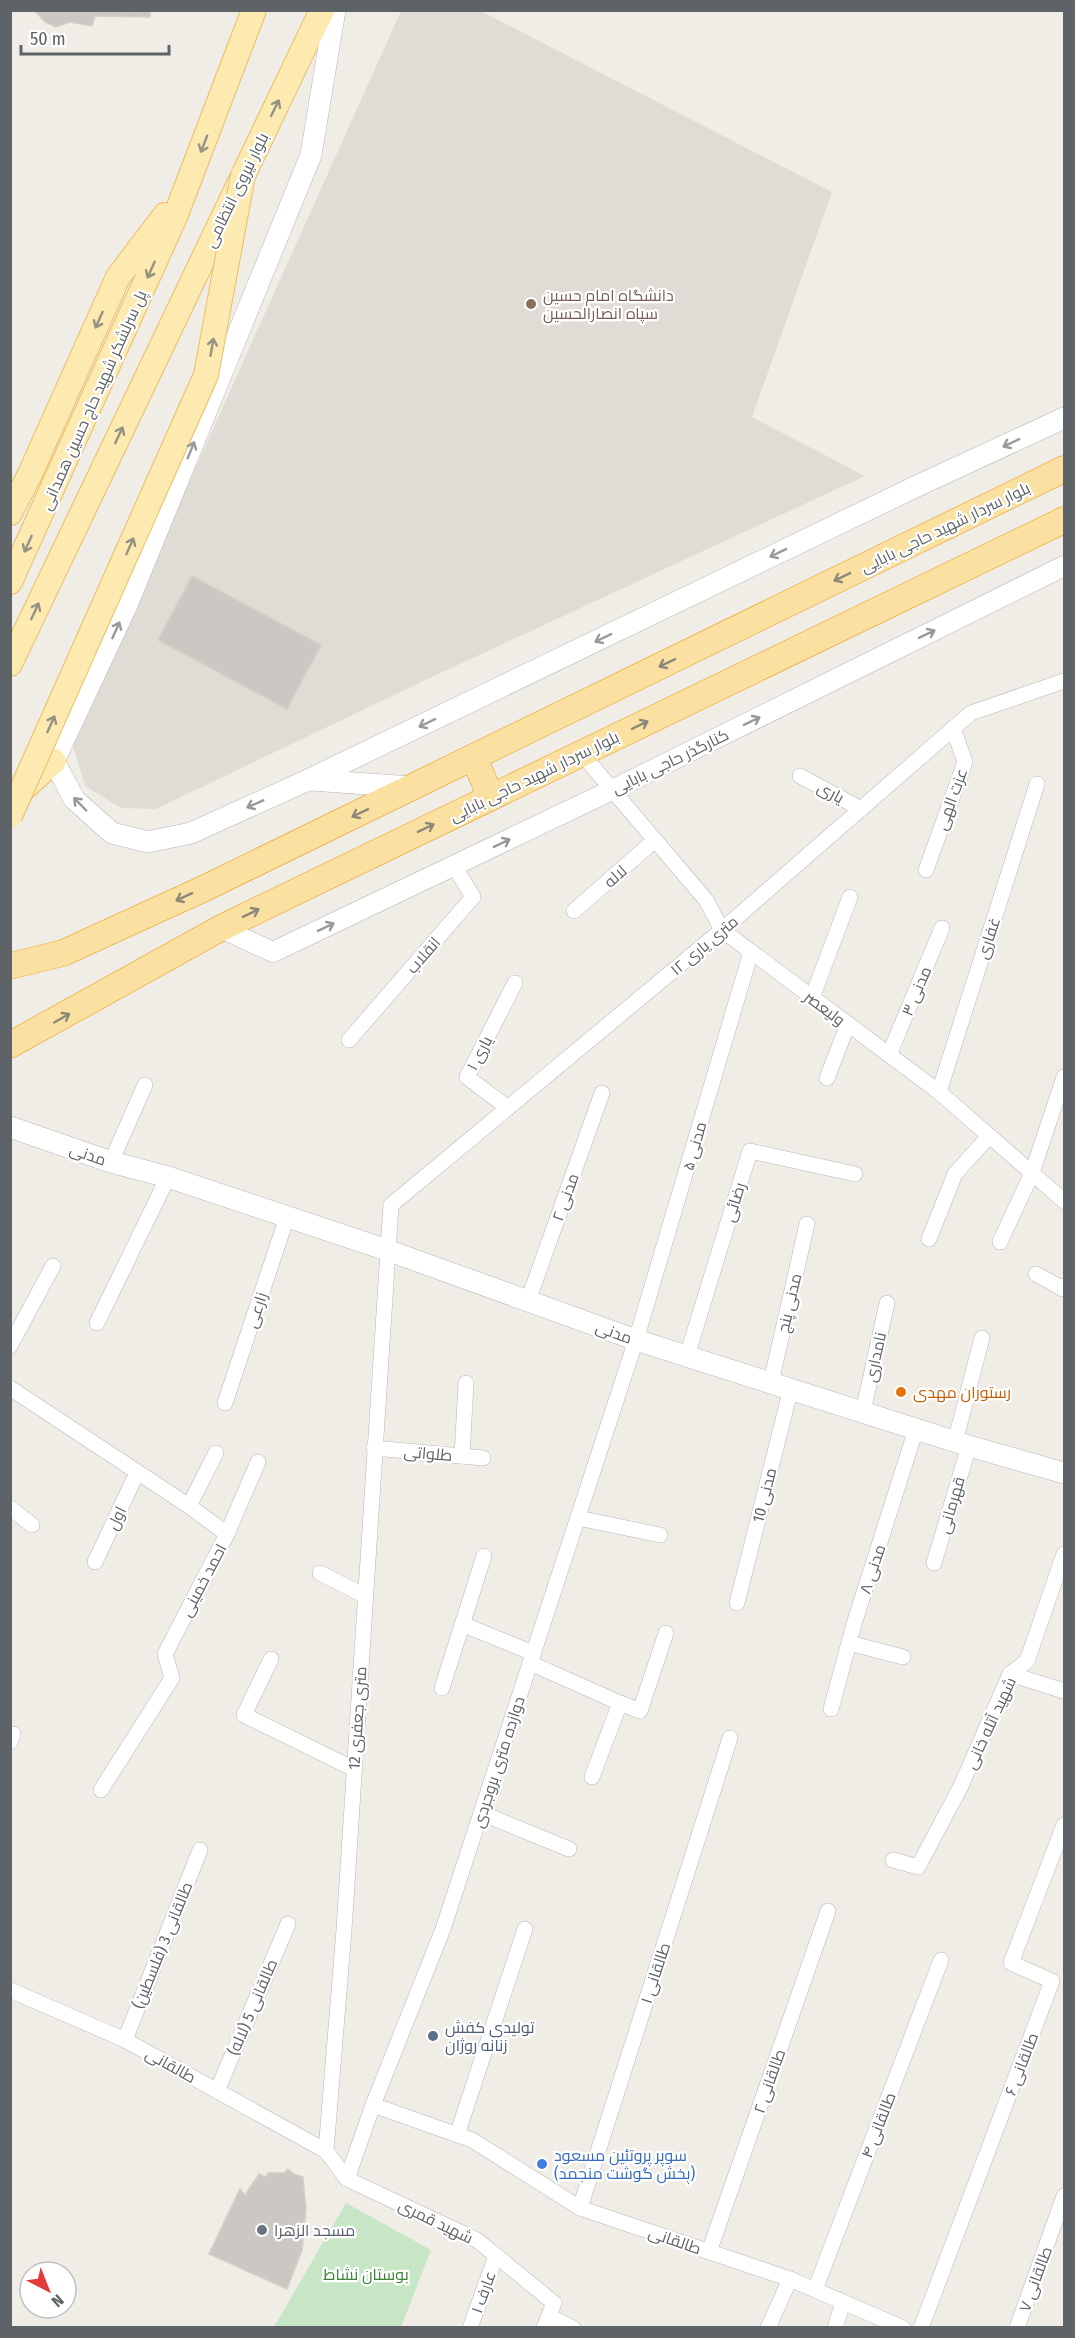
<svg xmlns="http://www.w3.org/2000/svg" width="1075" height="2338" font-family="'Fira Sans Condensed',Cairo,sans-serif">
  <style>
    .education { fill: #e0dcd5 }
    .green { fill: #c7e6c5 }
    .building { fill: #cbc8c3; stroke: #d5cfc5; stroke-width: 1.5 }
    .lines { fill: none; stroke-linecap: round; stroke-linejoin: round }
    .minor-casing { stroke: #b4b7bb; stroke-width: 16 }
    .tertiary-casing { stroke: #b4b7bb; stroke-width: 21 }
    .secondary-casing { stroke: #b3b7bb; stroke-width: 22 }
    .primary-casing { stroke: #edbc63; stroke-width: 26 }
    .trunk-casing { stroke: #ee9509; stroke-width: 27 }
    .minor { stroke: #fff; stroke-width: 15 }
    .tertiary { stroke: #fff; stroke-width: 20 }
    .secondary { stroke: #fff; stroke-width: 21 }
    .primary { stroke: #fceab0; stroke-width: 24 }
    .trunk { stroke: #fae1a2; stroke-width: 26 }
    .primary-bridge-casing { stroke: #edbc63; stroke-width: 26; stroke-linecap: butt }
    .primary-bridge { stroke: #fceab0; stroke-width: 24 }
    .oneway { stroke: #959281 }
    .oneway2 { stroke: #969a9c }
    .oneway3 { stroke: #8d8979 }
    .education-dot { fill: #8d6e63; stroke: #fff; stroke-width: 2 }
    .food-dot { fill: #e8710a; stroke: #fff; stroke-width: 2 }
    .service-dot { fill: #5c6f8a; stroke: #fff; stroke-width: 2 }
    .shop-dot { fill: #3f7fe0; stroke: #fff; stroke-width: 2 }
    .worship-dot { fill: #6b7280; stroke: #fff; stroke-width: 2 }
    .labels { text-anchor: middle; stroke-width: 4.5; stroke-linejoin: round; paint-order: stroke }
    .street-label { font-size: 16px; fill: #5e6367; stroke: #fff }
    .education-label { font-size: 16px; fill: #785e54; stroke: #fff; text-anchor: start }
    .food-label { font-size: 16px; fill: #c56008; stroke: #fff; text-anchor: start }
    .service-label { font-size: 16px; fill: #4e5e75; stroke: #fff; text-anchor: start }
    .shop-label { font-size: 16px; fill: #366cbe; stroke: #fff; text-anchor: start }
    .worship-label { font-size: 16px; fill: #5b616d; stroke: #fff; text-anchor: start }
    .park-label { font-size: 16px; fill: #3b8438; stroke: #fff }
  </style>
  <rect width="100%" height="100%" fill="#f0ede7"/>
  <polygon class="education" points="401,11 481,11 832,192 752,417 865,476 434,676 156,809 121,808 85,786 72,742"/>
  <polygon class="green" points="346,2203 431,2250 401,2327 274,2327"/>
  <g class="building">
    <polygon points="34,10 150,10 150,17 95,16 92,26 70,22 56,27 45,22"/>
    <polygon points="192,576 321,645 287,709 158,640"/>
    <polygon points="288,2169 294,2174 303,2177 306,2210 302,2250 287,2289 209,2254 240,2189 245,2195 259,2174 266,2177 268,2173 284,2173"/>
  </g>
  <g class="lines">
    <g class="minor-casing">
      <g id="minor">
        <polyline points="581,753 706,900 722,930 939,1092 1064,1201"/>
        <polyline points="800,776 861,809"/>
        <polyline points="926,870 965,762 953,728"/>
        <polyline points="574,911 655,840"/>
        <polyline points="812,998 850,897"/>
        <polyline points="349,1040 473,897 454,866"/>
        <polyline points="889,1055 942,928"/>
        <polyline points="827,1078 848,1024"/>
        <polyline points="939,1092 1037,784"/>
        <polyline points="508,1108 467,1077 515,983"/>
        <polyline points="111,1162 145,1085"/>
        <polyline points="929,1239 955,1174 989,1136"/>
        <polyline points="1000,1242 1032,1173 1064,1077"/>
        <polyline points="1036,1274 1063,1289 1064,1286"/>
        <polyline points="528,1301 602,1093"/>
        <polyline points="97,1323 168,1177"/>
        <polyline points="10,1346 53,1266"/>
        <polyline points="687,1356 750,1151 855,1174"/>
        <polyline points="771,1382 807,1224"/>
        <polyline points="10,1388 189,1506 227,1534 165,1654 172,1678 101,1790"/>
        <polyline points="225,1403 287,1217"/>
        <polyline points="863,1412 887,1303"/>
        <polyline points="955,1442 982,1338"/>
        <polyline points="374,1448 483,1458"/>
        <polyline points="462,1456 466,1383"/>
        <polyline points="189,1506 216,1453"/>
        <polyline points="10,1508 32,1525"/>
        <polyline points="578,1518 660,1535"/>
        <polyline points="227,1534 258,1462"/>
        <polyline points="95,1562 137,1473"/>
        <polyline points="934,1563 969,1446"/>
        <polyline points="320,1573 365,1596"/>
        <polyline points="737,1603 791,1388"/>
        <polyline points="462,1624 533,1653"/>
        <polyline points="849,1643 903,1657"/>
        <polyline points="271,1659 244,1715 354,1769"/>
        <polyline points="530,1663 620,1703 592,1777"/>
        <polyline points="1010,1674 1064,1691"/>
        <polyline points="442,1688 484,1556"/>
        <polyline points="620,1703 640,1711 666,1633"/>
        <polyline points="831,1709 854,1624 916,1429"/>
        <polyline points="10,1742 13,1734"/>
        <polyline points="481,1813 569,1849"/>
        <polyline points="893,1860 918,1867 961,1786 1010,1674 1027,1661 1064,1554"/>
        <polyline points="10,1990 125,2040 326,2151"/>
        <polyline points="125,2040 200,1850"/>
        <polyline points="217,2091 288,1924"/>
        <polyline points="373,2105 472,2140 580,2208 790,2279 903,2328"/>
        <polyline points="457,2135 525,1929"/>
        <polyline points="347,2179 373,2105 443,1929 481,1813 636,1340 751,952"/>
        <polyline points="580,2208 730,1738"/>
        <polyline points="709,2252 828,1911"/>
        <polyline points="815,2290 941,1960"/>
        <polyline points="549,2316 573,2328"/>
        <polyline points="470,2328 496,2256"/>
        <polyline points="544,2328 554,2303 477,2240 347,2179 326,2151 344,1930 391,1205 722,930 971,713 1064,681"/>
        <polyline points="768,2328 790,2279"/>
        <polyline points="835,2328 843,2302"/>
        <polyline points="921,2328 1052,1981 1011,1963 1064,1825"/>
        <polyline points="1017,2328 1064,2196"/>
      </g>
    </g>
    <g class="tertiary-casing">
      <polyline id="tertiary" points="221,928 273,952 612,790 1064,566"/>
    </g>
    <g class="secondary-casing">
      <g id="secondary">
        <polyline points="335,10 311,155 127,605 54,761 74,799 112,833 148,842 191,833 308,780 915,487 1064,418"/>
        <polyline points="311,780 412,787"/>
        <polyline points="10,1127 111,1162 168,1177 387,1250 636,1340 969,1446 1064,1473"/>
      </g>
    </g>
    <g class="primary-casing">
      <g id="primary">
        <polyline points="10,513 29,476 118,277 165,215"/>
        <polyline points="10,582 175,217 254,10"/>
        <polyline points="10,664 322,10"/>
        <polyline points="19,793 54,761"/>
      </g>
    </g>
    <g class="trunk-casing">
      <g id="trunk">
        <polyline points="474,758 491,797"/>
        <polyline points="10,966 63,953 203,889 1064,469"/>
        <polyline points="10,1045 221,928 1064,520"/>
      </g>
    </g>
    <use href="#minor" class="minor"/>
    <use href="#tertiary" class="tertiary"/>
    <use href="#secondary" class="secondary"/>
    <use href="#primary" class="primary"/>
    <use href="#trunk" class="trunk"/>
    <g class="primary-bridge-casing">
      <polyline id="primary-bridge" points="10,816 206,375 243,175"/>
    </g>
    <use href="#primary-bridge" class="primary-bridge"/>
  </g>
  <defs><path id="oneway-shaft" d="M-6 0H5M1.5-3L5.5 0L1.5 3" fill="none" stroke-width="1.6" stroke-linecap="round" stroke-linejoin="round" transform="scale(1.5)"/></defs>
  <g class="oneway">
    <use href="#oneway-shaft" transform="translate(275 108) rotate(-64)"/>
    <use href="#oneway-shaft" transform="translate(204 144) rotate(111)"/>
    <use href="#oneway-shaft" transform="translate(151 270) rotate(114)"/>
    <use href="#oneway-shaft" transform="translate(99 320) rotate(114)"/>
    <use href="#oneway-shaft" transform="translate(212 347) rotate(-80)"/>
    <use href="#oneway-shaft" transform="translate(119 435) rotate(-65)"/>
    <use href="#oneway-shaft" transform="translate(28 544) rotate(114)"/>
    <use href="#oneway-shaft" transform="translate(130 546) rotate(-66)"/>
    <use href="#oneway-shaft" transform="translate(35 611) rotate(-65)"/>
    <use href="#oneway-shaft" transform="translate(51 724) rotate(-66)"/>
  </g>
  <g class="oneway2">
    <use href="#oneway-shaft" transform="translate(1011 443) rotate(155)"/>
    <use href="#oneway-shaft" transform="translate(191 450) rotate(-68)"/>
    <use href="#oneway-shaft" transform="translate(778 553) rotate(154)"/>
    <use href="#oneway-shaft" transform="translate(116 630) rotate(-66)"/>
    <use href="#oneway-shaft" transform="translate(927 634) rotate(-26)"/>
    <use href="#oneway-shaft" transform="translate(603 638) rotate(154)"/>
    <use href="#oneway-shaft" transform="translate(752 721) rotate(-26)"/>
    <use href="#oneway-shaft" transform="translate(427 723) rotate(154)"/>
    <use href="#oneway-shaft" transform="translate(80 804) rotate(-134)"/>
    <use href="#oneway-shaft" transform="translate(255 804) rotate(156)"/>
    <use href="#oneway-shaft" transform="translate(502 843) rotate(-26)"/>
    <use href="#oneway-shaft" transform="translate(326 927) rotate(-25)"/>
  </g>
  <g class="oneway3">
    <use href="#oneway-shaft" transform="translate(842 577) rotate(154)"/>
    <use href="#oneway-shaft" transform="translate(667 663) rotate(154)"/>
    <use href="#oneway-shaft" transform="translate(640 725) rotate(-26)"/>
    <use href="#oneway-shaft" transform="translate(360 813) rotate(154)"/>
    <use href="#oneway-shaft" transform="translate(426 828) rotate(-26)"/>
    <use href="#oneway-shaft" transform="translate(184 897) rotate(155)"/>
    <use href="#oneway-shaft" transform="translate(251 913) rotate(-26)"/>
    <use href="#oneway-shaft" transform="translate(62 1018) rotate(-30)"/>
  </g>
  <circle class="education-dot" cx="531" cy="304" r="6"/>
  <circle class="food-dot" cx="901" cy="1392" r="6"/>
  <circle class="service-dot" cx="433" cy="2036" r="6"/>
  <circle class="shop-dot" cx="542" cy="2164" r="6"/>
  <circle class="worship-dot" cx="262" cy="2230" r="6"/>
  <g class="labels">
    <g class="street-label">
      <text transform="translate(236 190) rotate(-64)" y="6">بلوار نیروی انتظامی</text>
      <text transform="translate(93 400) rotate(-66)" y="6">پل سرلشکر شهید حاج حسین همدانی</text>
      <text transform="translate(945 527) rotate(-26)" y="6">بلوار سردار شهید حاجی بابایی</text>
      <text transform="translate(670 761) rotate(-26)" y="6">کنارگذر حاجی بابایی</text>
      <text transform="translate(534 776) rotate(-26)" y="6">بلوار سردار شهید حاجی بابایی</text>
      <text transform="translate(831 792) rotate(28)" y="6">یاری</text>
      <text transform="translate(951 799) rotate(-70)" y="6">عزت الهی</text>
      <text transform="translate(615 876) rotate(-41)" y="6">لاله</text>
      <text transform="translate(988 938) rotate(-72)" y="6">غفاری</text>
      <text transform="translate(704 945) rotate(-40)" y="6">۱۲ متری یاری</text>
      <text transform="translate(423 955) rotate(-49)" y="6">انقلاب</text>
      <text transform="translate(916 991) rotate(-67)" y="6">مدنی ۳</text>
      <text transform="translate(825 1008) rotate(37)" y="6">ولیعصر</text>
      <text transform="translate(479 1053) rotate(-63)" y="6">یاری ۱</text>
      <text transform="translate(694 1146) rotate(-74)" y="6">مدنی ۵</text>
      <text transform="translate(88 1154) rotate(19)" y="6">مدنی</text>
      <text transform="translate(565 1197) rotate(-70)" y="6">مدنی ۲</text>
      <text transform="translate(734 1202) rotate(-73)" y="6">رضائی</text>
      <text transform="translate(789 1303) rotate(-77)" y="6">مدنی پنج</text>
      <text transform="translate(256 1310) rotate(-72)" y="6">زارعی</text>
      <text transform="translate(614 1332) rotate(20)" y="6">مدنی</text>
      <text transform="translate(875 1357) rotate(-78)" y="6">نامداری</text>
      <text transform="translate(428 1453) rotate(5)" y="6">طلواتی</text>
      <text transform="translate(764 1495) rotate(-76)" y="6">مدنی 10</text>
      <text transform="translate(951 1505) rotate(-74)" y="6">قهرمانی</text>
      <text transform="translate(116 1518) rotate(-64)" y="6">اول</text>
      <text transform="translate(872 1569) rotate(-72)" y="6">مدنی ۸</text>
      <text transform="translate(203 1580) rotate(-62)" y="6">احمد خمینی</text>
      <text transform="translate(357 1718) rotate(-86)" y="6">12 متری جعفری</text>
      <text transform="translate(990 1723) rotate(-65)" y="6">شهید آتله خانی</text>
      <text transform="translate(498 1762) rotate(-72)" y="6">دوازده متری بروجردی</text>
      <text transform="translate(162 1945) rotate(-68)" y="6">طالقانی 3 (فلسطین)</text>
      <text transform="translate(655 1973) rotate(-72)" y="6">طالقانی ۱</text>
      <text transform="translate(252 2007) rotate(-67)" y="6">طالقانی 5 (لاله)</text>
      <text transform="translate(1021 2064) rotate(-69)" y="6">طالقانی ۶</text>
      <text transform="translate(171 2065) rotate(29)" y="6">طالقانی</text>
      <text transform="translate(769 2081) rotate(-71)" y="6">طالقانی ۲</text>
      <text transform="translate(878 2125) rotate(-69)" y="6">طالقانی ۴</text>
      <text transform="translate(436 2221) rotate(26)" y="6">شهید قمری</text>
      <text transform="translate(675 2240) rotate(19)" y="6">طالقانی</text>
      <text transform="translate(1035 2279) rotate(-70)" y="6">طالقانی ۷</text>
      <text transform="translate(483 2292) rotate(-70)" y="6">عارف ۱</text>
    </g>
    <g class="education-label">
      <text x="543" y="301">دانشگاه امام حسین<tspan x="543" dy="18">سپاه انصارالحسین</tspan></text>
    </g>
    <g class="food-label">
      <text x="913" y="1398">رستوران مهدی</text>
    </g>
    <g class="service-label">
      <text x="445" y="2033">تولیدی کفش<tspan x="445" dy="18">زنانه روژان</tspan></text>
    </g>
    <g class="shop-label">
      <text x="554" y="2161">سوپر پروتئین مسعود<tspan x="554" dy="18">(پخش گوشت منجمد)</tspan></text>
    </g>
    <g class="worship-label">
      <text x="274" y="2236">مسجد الزهرا</text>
    </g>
    <g class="park-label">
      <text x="366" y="2280">بوستان نشاط</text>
    </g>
  </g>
  <rect width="1075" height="2338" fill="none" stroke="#5e6367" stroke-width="24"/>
  <g transform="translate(48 2290) rotate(138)"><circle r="28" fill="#ffffff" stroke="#bfc1c2" stroke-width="1.5"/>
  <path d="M0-4.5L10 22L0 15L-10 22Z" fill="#e33a3a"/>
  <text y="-9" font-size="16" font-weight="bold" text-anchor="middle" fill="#5e6367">N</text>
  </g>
  <path d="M21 45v9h148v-9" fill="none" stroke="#5e6367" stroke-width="3"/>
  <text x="30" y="45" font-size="18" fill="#5e6367" stroke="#ffffff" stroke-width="4.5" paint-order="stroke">50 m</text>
</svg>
